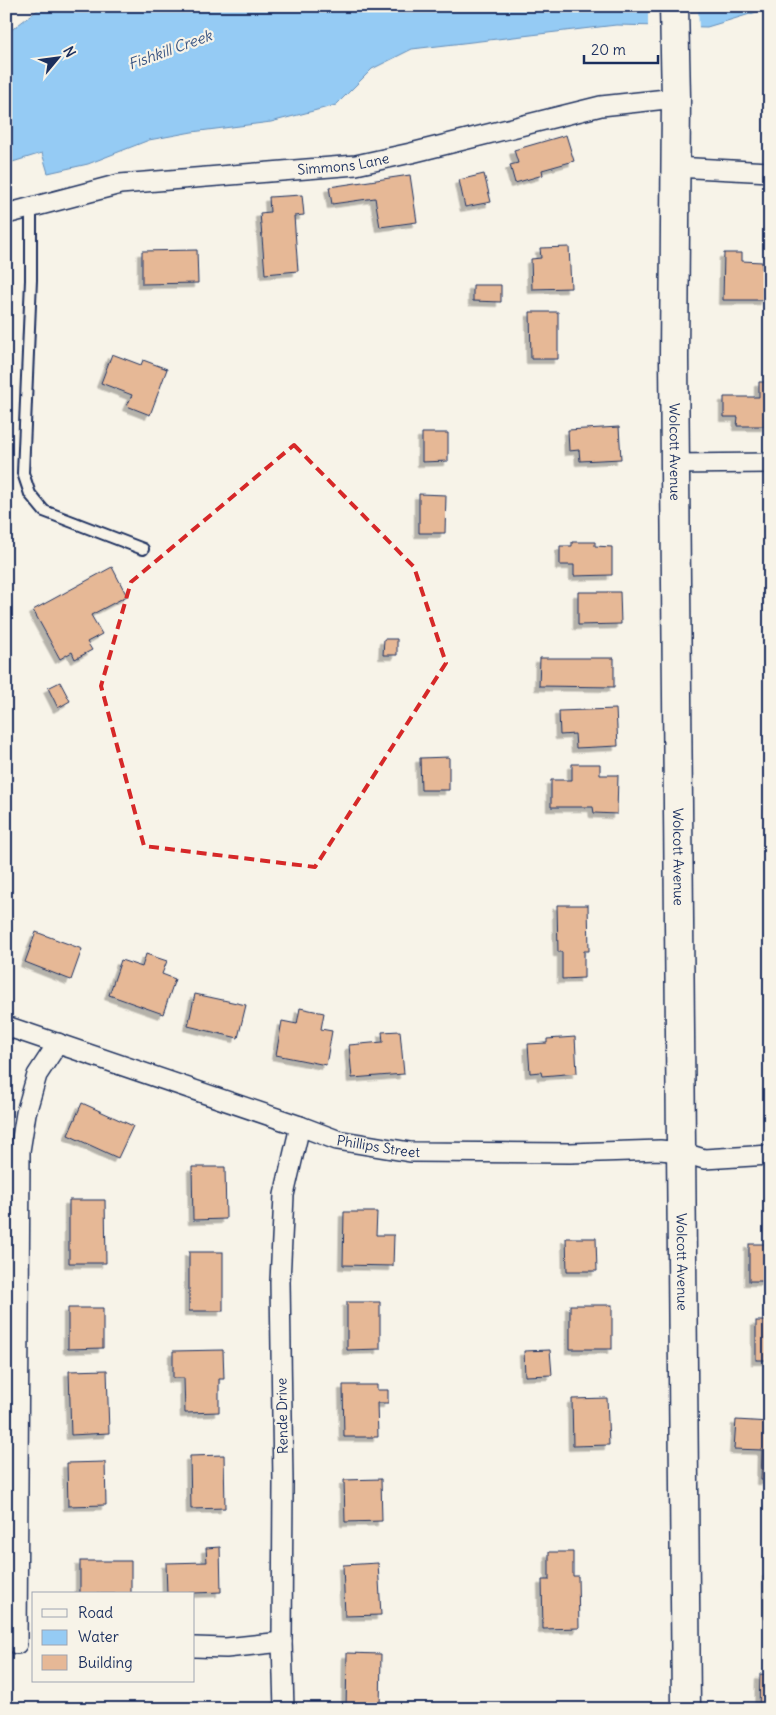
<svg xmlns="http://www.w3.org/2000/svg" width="776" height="1715" font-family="Delius,sans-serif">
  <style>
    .water { fill: #95cbf4; stroke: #648db8 }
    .pier { fill: #f7f3e8 }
    .building { fill: #e6b896; stroke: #1b2f5e; filter: url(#shadow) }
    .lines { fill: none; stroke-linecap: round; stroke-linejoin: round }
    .lane-casing { stroke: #1b2f5e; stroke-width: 14 }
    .street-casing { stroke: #1b2f5e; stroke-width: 22 }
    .secondary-casing { stroke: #1b2f5e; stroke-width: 31 }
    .lane { stroke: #f7f3e8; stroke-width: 10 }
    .street { stroke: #f7f3e8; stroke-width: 19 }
    .secondary { stroke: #f7f3e8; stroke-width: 28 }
    .marked { fill: none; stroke: #d62828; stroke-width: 4; stroke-dasharray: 10 6; stroke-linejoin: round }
    .labels { text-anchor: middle; stroke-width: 4.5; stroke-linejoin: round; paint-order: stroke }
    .street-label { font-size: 14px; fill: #1b2f5e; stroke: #f7f3e8 }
    .water-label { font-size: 15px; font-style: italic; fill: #3a5684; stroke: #f7f3e8 }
  </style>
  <defs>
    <filter id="shadow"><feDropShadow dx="-4.5" dy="4.5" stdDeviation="0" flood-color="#0004"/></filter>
  </defs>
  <rect width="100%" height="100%" fill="#f7f3e8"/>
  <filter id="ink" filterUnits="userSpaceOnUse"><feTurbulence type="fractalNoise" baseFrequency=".02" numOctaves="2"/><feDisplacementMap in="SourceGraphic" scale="10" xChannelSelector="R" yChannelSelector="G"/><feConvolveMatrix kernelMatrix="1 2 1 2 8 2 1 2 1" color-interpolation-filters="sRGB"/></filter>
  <g filter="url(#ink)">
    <polygon class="water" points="43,6 770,6 770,8 707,27 616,25 412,49 372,69 336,105 271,122 192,132 149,140 88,164 48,173 42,153 6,164 6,50 8,49 6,34"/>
    <polygon class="pier" points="648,6 698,6 699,29 648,28"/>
    <g class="building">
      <polygon points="566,135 574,161 542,170 543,175 515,183 510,165 518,163 514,150"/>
      <polygon points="484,174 491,202 465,207 459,180"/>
      <polygon points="410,175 417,222 380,227 375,198 332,204 329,187"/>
      <polygon points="302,195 304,215 294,216 298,271 265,274 260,213 270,212 269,197"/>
      <polygon points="569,247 571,288 532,289 531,259 541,258 540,248"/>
      <polygon points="197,250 198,283 142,284 142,251"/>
      <polygon points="724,253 742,253 742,261 762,262 762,270 770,270 770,296 765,296 765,300 723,300"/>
      <polygon points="473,285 501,285 501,302 473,301"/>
      <polygon points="530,312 558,312 558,359 531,359"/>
      <polygon points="112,354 141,365 143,360 167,369 150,415 127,406 132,395 101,383"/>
      <polygon points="759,382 770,382 770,420 766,420 766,426 737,426 738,417 724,417 724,397 759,397"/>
      <polygon points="619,427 621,459 580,461 579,450 569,451 568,430"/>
      <polygon points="422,433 448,433 448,461 422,462"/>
      <polygon points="419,494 446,495 445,533 419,533"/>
      <polygon points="572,542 595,542 595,546 612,547 612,575 574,576 574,565 560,565 560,546 572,546"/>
      <polygon points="112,567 127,596 91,615 102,634 87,642 92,650 75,659 72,652 60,659 33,610"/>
      <polygon points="578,592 620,592 621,624 578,625"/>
      <polygon points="384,639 397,639 397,655 383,655"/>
      <polygon points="540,658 614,658 614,687 539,686"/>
      <polygon points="60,682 70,701 58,708 48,688"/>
      <polygon points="616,709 618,746 576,748 575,734 560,735 559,711"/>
      <polygon points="449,757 449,790 421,790 420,758"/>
      <polygon points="572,764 600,764 600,775 618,775 617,814 594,813 593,807 551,807 551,780 572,780"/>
      <polygon points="557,905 588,905 589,951 584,951 584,978 562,979 562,952 558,952"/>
      <polygon points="36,932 82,949 71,980 25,962"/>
      <polygon points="146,954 167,961 162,974 175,979 163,1014 109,995 121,960 142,967"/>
      <polygon points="195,994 246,1005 238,1038 188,1026"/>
      <polygon points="300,1008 324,1013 321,1029 332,1031 326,1065 276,1055 282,1021 297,1024"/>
      <polygon points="400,1031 404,1074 352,1078 349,1045 383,1042 382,1032"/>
      <polygon points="575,1037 577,1073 542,1076 541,1072 530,1073 528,1044 547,1043 547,1039"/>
      <polygon points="82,1103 133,1126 118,1158 68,1135"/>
      <polygon points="192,1167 225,1167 226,1219 193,1220"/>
      <polygon points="69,1200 105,1200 106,1263 69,1263"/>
      <polygon points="344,1212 377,1212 376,1235 394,1235 393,1266 343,1265"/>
      <polygon points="566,1238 596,1238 597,1271 567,1271"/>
      <rect x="749" y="1244" width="21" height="37"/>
      <rect x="189" y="1252" width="34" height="59"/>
      <polygon points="347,1302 380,1302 380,1349 347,1350"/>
      <rect x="570" y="1305" width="42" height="44"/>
      <polygon points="68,1308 103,1308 103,1348 68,1349"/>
      <rect x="756" y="1321" width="14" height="39"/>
      <polygon points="223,1350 224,1379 219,1379 219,1412 185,1413 184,1378 173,1378 173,1351"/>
      <polygon points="550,1350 552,1375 525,1376 524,1351"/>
      <polygon points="107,1370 109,1433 71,1435 69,1371"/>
      <polygon points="343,1385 377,1385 377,1390 388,1390 388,1403 377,1403 378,1437 344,1437"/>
      <polygon points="607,1398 609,1445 573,1446 572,1399"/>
      <polygon points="736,1420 770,1422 770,1480 761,1480 762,1450 734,1449"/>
      <polygon points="224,1455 225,1508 191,1509 190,1456"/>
      <polygon points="105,1462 106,1505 68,1506 67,1463"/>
      <polygon points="381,1479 382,1521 345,1522 344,1480"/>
      <polygon points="220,1547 221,1592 167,1594 166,1563 207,1562 206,1548"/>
      <polygon points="549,1552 573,1552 573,1576 578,1576 579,1628 543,1629 542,1580 549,1580"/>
      <rect x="80" y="1561" width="51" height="33"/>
      <polygon points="378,1563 381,1615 345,1616 343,1565"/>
      <polygon points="767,1572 770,1572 770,1614 768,1614"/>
      <polygon points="347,1653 381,1654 380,1709 346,1709"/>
      <polygon points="760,1674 770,1675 770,1709 759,1709"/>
      <polygon points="142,1707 142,1709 92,1709"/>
    </g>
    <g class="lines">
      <g class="lane-casing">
        <polyline id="lane" points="31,207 31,280 23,473 30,494 44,511 143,549"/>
      </g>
      <g class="street-casing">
        <g id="street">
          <polyline points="675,167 770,172"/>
          <path id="s1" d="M10,213L120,184L356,165L411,153L601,106L676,98"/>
          <polyline points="675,464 770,463"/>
          <path id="s2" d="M6,1026L300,1126L337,1140L410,1152L570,1153L660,1150L681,1152L704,1159L770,1155"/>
          <polyline points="17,1644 20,1151 26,1113 37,1075 58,1043"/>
          <polyline points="194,1647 226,1648 282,1642"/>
          <polyline points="284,1709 282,1642 283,1482 280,1282 284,1195 300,1126"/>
        </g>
      </g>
      <g class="secondary-casing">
        <g id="secondary">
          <path id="s3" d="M674,6L676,98L674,357L686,1709"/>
        </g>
      </g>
      <use href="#lane" class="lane"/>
      <use href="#street" class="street"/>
      <use href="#secondary" class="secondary"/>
    </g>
  </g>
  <path class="marked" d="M294,445L414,567L446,663L315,867L144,846L101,686L131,582Z"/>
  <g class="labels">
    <g class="street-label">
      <text dy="5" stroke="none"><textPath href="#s1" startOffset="338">Simmons Lane</textPath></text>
      <text dy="5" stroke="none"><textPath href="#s3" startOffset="446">Wolcott Avenue</textPath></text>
      <text dy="5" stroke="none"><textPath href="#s3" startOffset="851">Wolcott Avenue</textPath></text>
      <text dy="5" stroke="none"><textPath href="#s2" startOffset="392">Phillips Street</textPath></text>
      <text dy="5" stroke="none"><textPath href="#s3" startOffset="1256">Wolcott Avenue</textPath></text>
      <text transform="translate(282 1416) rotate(-91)" y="5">Rende Drive</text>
    </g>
    <g class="water-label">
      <text transform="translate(170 50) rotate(-20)" y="5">Fishkill Creek</text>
    </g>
  </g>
  <rect width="776" height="1715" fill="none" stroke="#f7f3e8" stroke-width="25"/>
  <rect x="12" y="12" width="751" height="1690" fill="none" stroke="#1b2f5e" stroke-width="2" filter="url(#ink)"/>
  <rect x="32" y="1592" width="162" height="90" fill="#f7f3e8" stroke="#9fa5b1"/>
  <rect x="42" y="1609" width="25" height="8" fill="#f7f3e8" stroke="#9fa5b1"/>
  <text x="78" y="1618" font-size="15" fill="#1b2f5e">Road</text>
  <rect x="42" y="1630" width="25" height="15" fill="#95cbf4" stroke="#9fa5b1"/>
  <text x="78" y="1642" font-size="15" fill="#1b2f5e">Water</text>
  <rect x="42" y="1655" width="25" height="15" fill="#e6b896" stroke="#9fa5b1"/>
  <text x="78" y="1668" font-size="15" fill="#1b2f5e">Building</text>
  <g transform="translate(58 58) rotate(61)" stroke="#f7f3e8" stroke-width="4" paint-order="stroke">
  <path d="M0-4L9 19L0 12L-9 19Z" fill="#1b2f5e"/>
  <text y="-8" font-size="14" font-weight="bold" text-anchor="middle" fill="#1b2f5e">N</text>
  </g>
  <path d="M584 55v8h74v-8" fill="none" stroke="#1b2f5e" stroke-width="2.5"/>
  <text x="591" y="55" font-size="15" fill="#1b2f5e" stroke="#f7f3e8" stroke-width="4" paint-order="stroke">20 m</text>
</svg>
